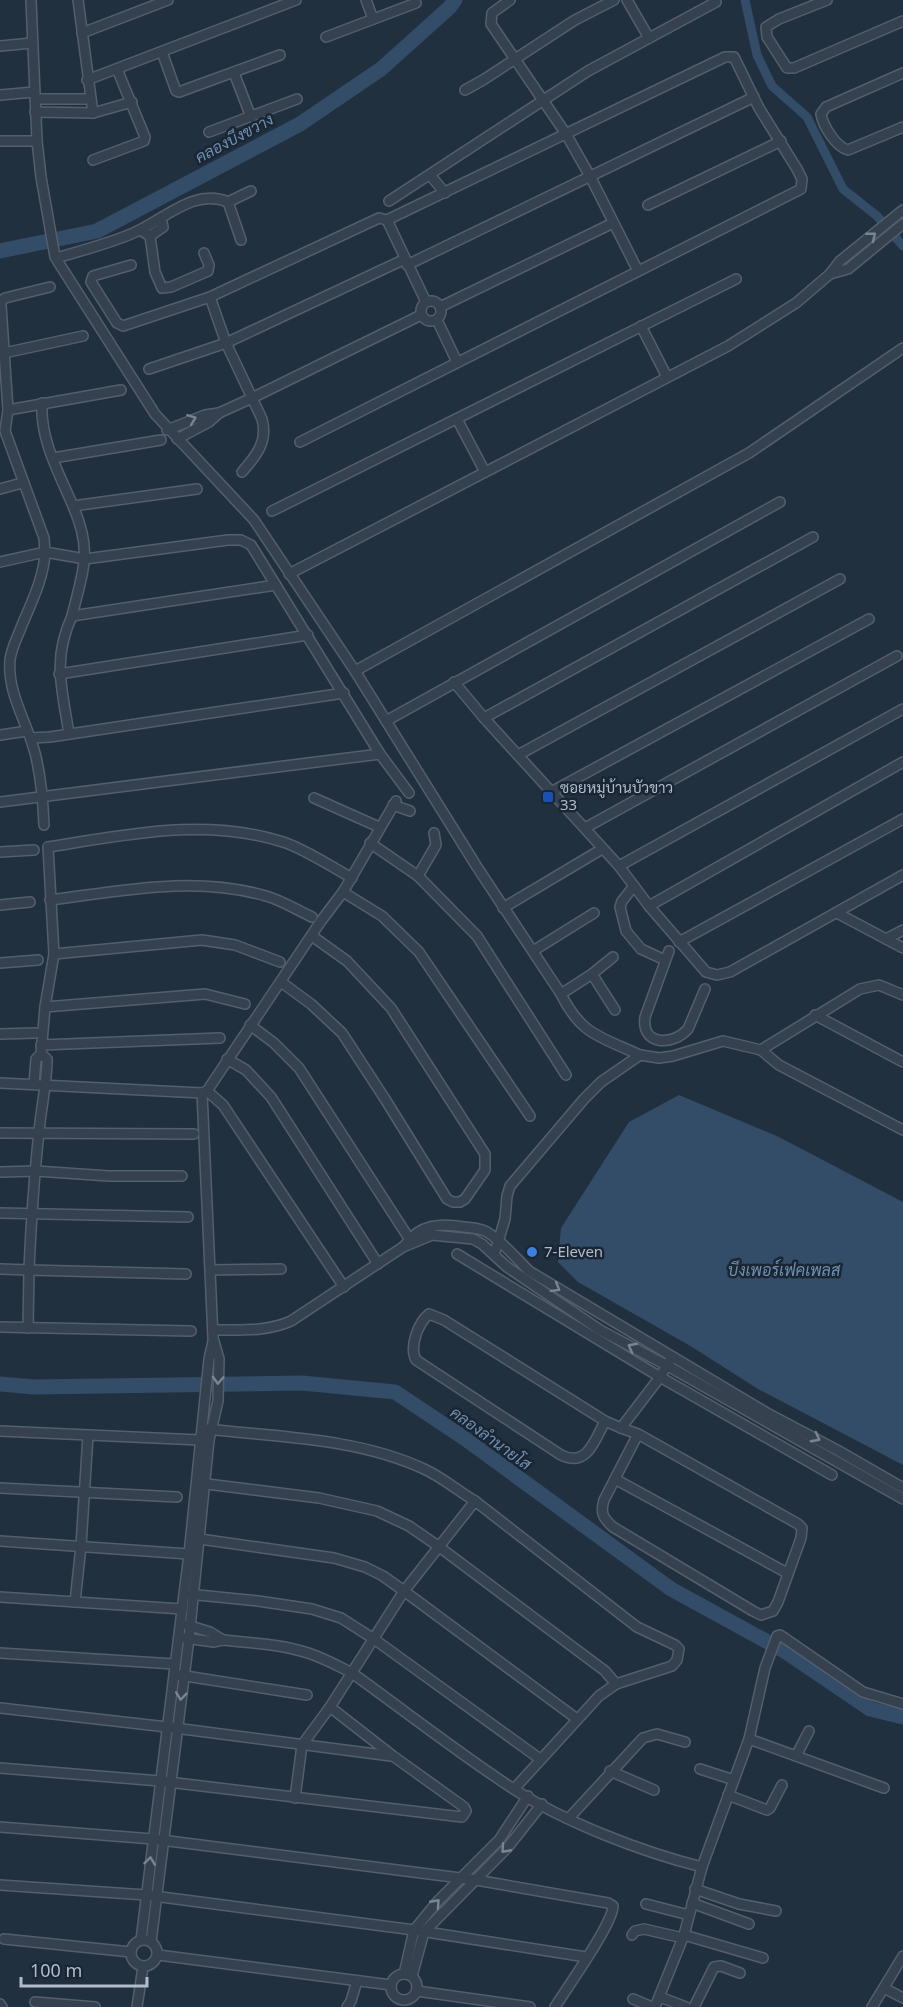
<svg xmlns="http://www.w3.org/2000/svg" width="903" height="2007" font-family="'Noto Sans',Sarabun,sans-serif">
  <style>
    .water { fill: #334c67 }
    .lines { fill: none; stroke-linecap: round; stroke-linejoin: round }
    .canal { stroke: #334c67; stroke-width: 9 }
    .river { stroke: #334c67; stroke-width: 15 }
    .street-casing { stroke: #535f6c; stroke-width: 12 }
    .street { stroke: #35414e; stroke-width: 9 }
    .oneway { stroke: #798592 }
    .transit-dot { fill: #1a4fb4; stroke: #1a2633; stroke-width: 2 }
    .shop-dot { fill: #3f7fe0; stroke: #1a2633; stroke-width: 2 }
    .labels { text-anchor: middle; stroke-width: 5; stroke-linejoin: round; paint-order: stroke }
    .poi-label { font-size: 15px; fill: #b0bcca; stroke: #1a2633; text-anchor: start }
    .water-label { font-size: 16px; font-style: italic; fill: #6e8fb0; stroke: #1a2633 }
  </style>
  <rect width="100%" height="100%" fill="#21303e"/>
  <polygon class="water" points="679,1095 779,1137 903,1202 903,1465 758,1389 692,1347 578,1282 558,1262 561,1228 629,1122"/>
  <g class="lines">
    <polyline class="canal" points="745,0 757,55 772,86 807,117 843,189 877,216 903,246"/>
    <g class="river">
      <polyline points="0,251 97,231 300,124 381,69 450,7 455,0"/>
      <polyline points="0,1384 34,1387 302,1383 395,1392 464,1438 671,1589 786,1652 870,1709 903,1717"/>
    </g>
    <g class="street-casing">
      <g id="street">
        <path d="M31,0L37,141L41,177L55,257L155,414L254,520L355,671L477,867L561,994C581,1035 601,1037 640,1055L601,1082L584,1099L510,1186L507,1196L505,1219L494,1255"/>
        <polyline points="78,0 93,113"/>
        <polyline points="366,0 373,19"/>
        <polyline points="510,0 492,13 491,24 566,134 591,178 638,271"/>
        <polyline points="627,0 649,38"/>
        <polyline points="827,0 779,19 766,27 767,37 787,68 794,68 903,21"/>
        <polyline points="82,33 168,0"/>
        <polyline points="326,37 416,3"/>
        <polyline points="0,46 32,43"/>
        <polyline points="162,52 176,91 179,92 280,55"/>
        <polyline points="234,73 251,117"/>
        <path d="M903,73L826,107L821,114C823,126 836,147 848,150L903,127"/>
        <polyline points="87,80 296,0"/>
        <polyline points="465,90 483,80 575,20 614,0"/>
        <polyline points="0,95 34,92"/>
        <polyline points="35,99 90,99"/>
        <polyline points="35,112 93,113 132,102"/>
        <polyline points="209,132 297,99"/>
        <polyline points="0,141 37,141"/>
        <polyline points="93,160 144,141 145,137 117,69"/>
        <polyline points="430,175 445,193"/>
        <polyline points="389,201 588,71 716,2"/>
        <polyline points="228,202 251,191"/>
        <polyline points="648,205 781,141"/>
        <polyline points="387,220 426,302"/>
        <polyline points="140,230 150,236 155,272 162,288 171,287 208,271 209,265 204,253"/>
        <polyline points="150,236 163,227 161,218"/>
        <path d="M56,258C81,251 107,244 131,234C162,222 193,187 228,202L241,240"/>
        <polyline points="131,265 93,276 91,282 117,323 123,326 210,297 379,218 387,220 725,57 734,57 759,108 797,169 802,179 801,189 300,442"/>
        <polyline points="407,265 754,97"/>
        <polyline points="830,274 848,269 903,224"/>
        <polyline points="50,287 5,298 1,301 1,305 8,410 5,431 44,538 45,552 85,559 228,540 241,540 251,545 380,754 409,793"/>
        <path d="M210,297L226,343L262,419C268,441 257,455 242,472"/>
        <circle cx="431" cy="311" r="10"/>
        <polyline points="440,307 613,223"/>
        <polyline points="437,320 457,362"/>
        <polyline points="641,326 667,377"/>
        <polyline points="4,353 83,336"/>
        <polyline points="149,369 226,343 405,259"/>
        <path d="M42,403C40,440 59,473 73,506L197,489"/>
        <polyline points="8,410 121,390"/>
        <polyline points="457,419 485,472"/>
        <polyline points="167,430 205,415 219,413 252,398 421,315"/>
        <polyline points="177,439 209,422 219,413"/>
        <polyline points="53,458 161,440"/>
        <polyline points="0,489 22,483"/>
        <path d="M73,506C93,552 83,570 72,616L276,585"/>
        <polyline points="272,511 736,279"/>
        <path d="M0,562L45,552C44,579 30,605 20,630C16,640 11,650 10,660C7,693 27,722 35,753C41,776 43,801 44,825"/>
        <polyline points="289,574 728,346 796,303 830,274 840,261 903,210"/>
        <polyline points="355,671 749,453 903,348"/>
        <polyline points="59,674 308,635"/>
        <polyline points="454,682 484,718 619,866 649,906 706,972 717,975 730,972 903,875"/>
        <polyline points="484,718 813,537"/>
        <polyline points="386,721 780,502"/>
        <path d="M69,734C62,688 52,660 72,616"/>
        <polyline points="0,735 27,731"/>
        <polyline points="31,738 50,737 344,693"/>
        <polyline points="518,755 840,579"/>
        <polyline points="551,792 869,619"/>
        <polyline points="314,798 379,827"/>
        <polyline points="0,802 380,754"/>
        <polyline points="393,805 410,811"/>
        <polyline points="585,828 897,656"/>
        <polyline points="370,843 418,876 477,936 566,1075"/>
        <polyline points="0,852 34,850"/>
        <polyline points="619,866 903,709"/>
        <polyline points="418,876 436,845 434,833"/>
        <polyline points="634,886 622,901 620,907 626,931 641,949 665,960"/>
        <polyline points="343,892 382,916 419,952 530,1116"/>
        <path d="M50,900C121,891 195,875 266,896C281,900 297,910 312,917"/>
        <polyline points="0,905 30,902"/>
        <polyline points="649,906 903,762"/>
        <polyline points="503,908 602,849"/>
        <polyline points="837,913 903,948"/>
        <polyline points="886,939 903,930"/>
        <polyline points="679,942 903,819"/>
        <polyline points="533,951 594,913"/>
        <path d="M669,951L645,1017C641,1046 673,1046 688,1029L705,989"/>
        <polyline points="54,954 202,940 235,945 280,962"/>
        <polyline points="0,963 38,960"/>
        <polyline points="592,974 615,1010"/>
        <polyline points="281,982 311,1004 342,1033 385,1099 447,1199 453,1202 460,1202 465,1199 485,1170 485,1154 391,1008 347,961 312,936"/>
        <polyline points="561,994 592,974 613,957"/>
        <polyline points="45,1007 205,994 245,1004"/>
        <polyline points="815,1015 903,1062"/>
        <polyline points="250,1025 274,1043 299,1068 412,1243"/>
        <polyline points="0,1034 36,1033"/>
        <polyline points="41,1045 220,1038"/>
        <polyline points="761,1050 860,989 879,985 903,995"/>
        <polyline points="640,1055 659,1058 673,1056 723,1041 761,1050 779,1065 903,1130"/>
        <polyline points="227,1059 246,1070 271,1097 378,1264"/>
        <polyline points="0,1083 202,1093 207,1091 321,921 343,892 396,801"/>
        <path d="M34,1084L36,1059L41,1054L45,1007L54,954L48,847C126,835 205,817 283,842C303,848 332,867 352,878"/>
        <polyline points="207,1091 223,1105 344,1287"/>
        <polyline points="0,1133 194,1134"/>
        <polyline points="0,1172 36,1171 109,1176 182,1176"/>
        <polyline points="0,1213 188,1217"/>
        <path d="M405,1245C420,1224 440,1223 464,1227C472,1228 480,1228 487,1232C503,1242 516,1258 529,1271L767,1413L837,1450L903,1488"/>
        <polyline points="457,1254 660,1377 832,1475"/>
        <path d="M0,1269L29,1270C31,1224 34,1178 39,1132C41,1108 47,1083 47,1059L41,1054"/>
        <polyline points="211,1270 281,1269"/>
        <polyline points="0,1327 191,1331"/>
        <polyline points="28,1328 29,1270 186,1274"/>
        <path d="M213,1330C239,1330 266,1332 291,1321L403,1247L432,1235L473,1239L482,1244L507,1267L600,1330L666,1365L903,1499"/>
        <path d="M605,1421C595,1440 587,1468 561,1455L416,1360C409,1347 418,1323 429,1314L444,1320L605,1421L621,1428"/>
        <path d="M206,1429C278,1437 358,1438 424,1469C442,1477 458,1491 475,1501"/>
        <polyline points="0,1431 200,1440"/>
        <path d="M638,1434L604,1500C600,1513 603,1518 613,1527L753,1611L761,1615L773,1611L778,1602L801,1538L802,1528L798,1524L638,1434L621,1428L660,1377L672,1357"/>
        <polyline points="615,1479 787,1573"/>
        <polyline points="199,1483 319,1498 377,1511 409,1526 438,1546 605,1671 616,1684"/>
        <polyline points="0,1488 177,1497"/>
        <polyline points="193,1538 334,1558 365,1567 383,1576 404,1591 577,1719"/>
        <polyline points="0,1541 189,1554"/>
        <polyline points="188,1594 258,1601 312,1609 341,1618 374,1639 540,1759"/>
        <polyline points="0,1597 182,1609"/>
        <polyline points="75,1602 81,1546 88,1435"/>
        <polyline points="187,1625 210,1632 223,1640"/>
        <path d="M185,1638L214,1642L223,1640C251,1643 281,1644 308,1653C324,1658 338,1666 352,1673C405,1711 457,1752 512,1788C564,1822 642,1852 702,1867"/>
        <polyline points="0,1653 175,1664"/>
        <polyline points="179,1675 307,1695"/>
        <polyline points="0,1708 167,1727 391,1756"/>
        <polyline points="749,1739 884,1788"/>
        <polyline points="796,1756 809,1731"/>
        <polyline points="0,1768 160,1781 462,1817 466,1811 464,1807 393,1756 330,1707 404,1591 475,1501 637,1627 675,1645 679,1649 677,1660 672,1666 616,1684 599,1696 514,1789"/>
        <polyline points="700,1769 734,1780"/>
        <polyline points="610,1771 654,1790"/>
        <polyline points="728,1795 767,1810 770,1808 782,1785"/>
        <polyline points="295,1798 302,1745 330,1707"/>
        <polyline points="569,1818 643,1738 657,1734 685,1742"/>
        <path d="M0,1827L153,1839L476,1880L608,1903L613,1906C613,1924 566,1989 555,2007"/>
        <polyline points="0,1885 146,1895 414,1930 586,1957"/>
        <polyline points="695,1889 739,1904 776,1911"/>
        <polyline points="692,1903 749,1924"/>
        <polyline points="646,1904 689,1915"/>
        <polyline points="632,1935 635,1931 644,1929 683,1938"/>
        <polyline points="684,1935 763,1958"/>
        <polyline points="4,1939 131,1952"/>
        <circle cx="144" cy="1953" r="13"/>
        <polyline points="141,1940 189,1554 209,1359 213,1341"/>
        <polyline points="151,1942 189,1638 209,1440 218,1401 219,1359 213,1338 202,1093"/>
        <polyline points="158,1955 391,1985"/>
        <circle cx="404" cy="1987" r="13"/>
        <polyline points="404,1974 414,1930 437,1902 499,1840 528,1796"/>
        <polyline points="412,1976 424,1932 508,1847 542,1804"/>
        <polyline points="884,1988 903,1998"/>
        <polyline points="417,1991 530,2007"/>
        <polyline points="660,1997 686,2007"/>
        <polyline points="633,1999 652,2007"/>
        <polyline points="35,2002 95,2007"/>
        <polyline points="0,2004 2,2007"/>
        <polyline points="137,2007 143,1967"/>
        <polyline points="347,2007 351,2001 357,1981"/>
        <polyline points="655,2007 684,1935 702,1867 749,1739 765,1668 777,1636 780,1635 863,1692 903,1704"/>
        <polyline points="694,2007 714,1967 721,1966 740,1973"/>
        <polyline points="872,2007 903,1956"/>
      </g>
    </g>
    <use href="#street" class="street"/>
  </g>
  <defs><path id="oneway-chevron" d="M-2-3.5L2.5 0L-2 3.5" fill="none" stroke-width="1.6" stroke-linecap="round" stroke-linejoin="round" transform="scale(1.5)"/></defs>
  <g class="oneway">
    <use href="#oneway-chevron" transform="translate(872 236) rotate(-39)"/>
    <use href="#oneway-chevron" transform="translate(192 419) rotate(-21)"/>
    <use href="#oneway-chevron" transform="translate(556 1288) rotate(31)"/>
    <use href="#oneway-chevron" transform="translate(632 1347) rotate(-152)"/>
    <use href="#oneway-chevron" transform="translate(218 1380) rotate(93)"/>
    <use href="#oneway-chevron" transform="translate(816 1438) rotate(28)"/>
    <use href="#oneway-chevron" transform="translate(181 1696) rotate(97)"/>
    <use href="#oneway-chevron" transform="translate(505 1849) rotate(132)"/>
    <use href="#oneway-chevron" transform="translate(150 1861) rotate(-83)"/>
    <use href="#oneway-chevron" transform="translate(436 1903) rotate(-48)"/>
  </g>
  <rect class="transit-dot" x="542" y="791" width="12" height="12" rx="3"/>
  <circle class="shop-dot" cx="532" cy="1252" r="6"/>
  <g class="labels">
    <g class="poi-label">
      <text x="560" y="793">ซอยหมู่บ้านบัวขาว<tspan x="560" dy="17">33</tspan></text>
      <text x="544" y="1257">7-Eleven</text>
    </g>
    <g class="water-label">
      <text transform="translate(234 138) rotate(-28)" y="6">คลองบึงขวาง</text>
      <text x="784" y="1276">บึงเพอร์เฟคเพลส</text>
      <text transform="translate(491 1438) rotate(36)" y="6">คลองลำนายโส</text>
    </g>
  </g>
  <path d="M21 1977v9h126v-9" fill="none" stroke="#b0bcca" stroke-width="3"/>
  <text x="30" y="1977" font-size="18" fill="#b0bcca" stroke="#1a2633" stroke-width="4.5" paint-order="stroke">100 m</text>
</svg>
